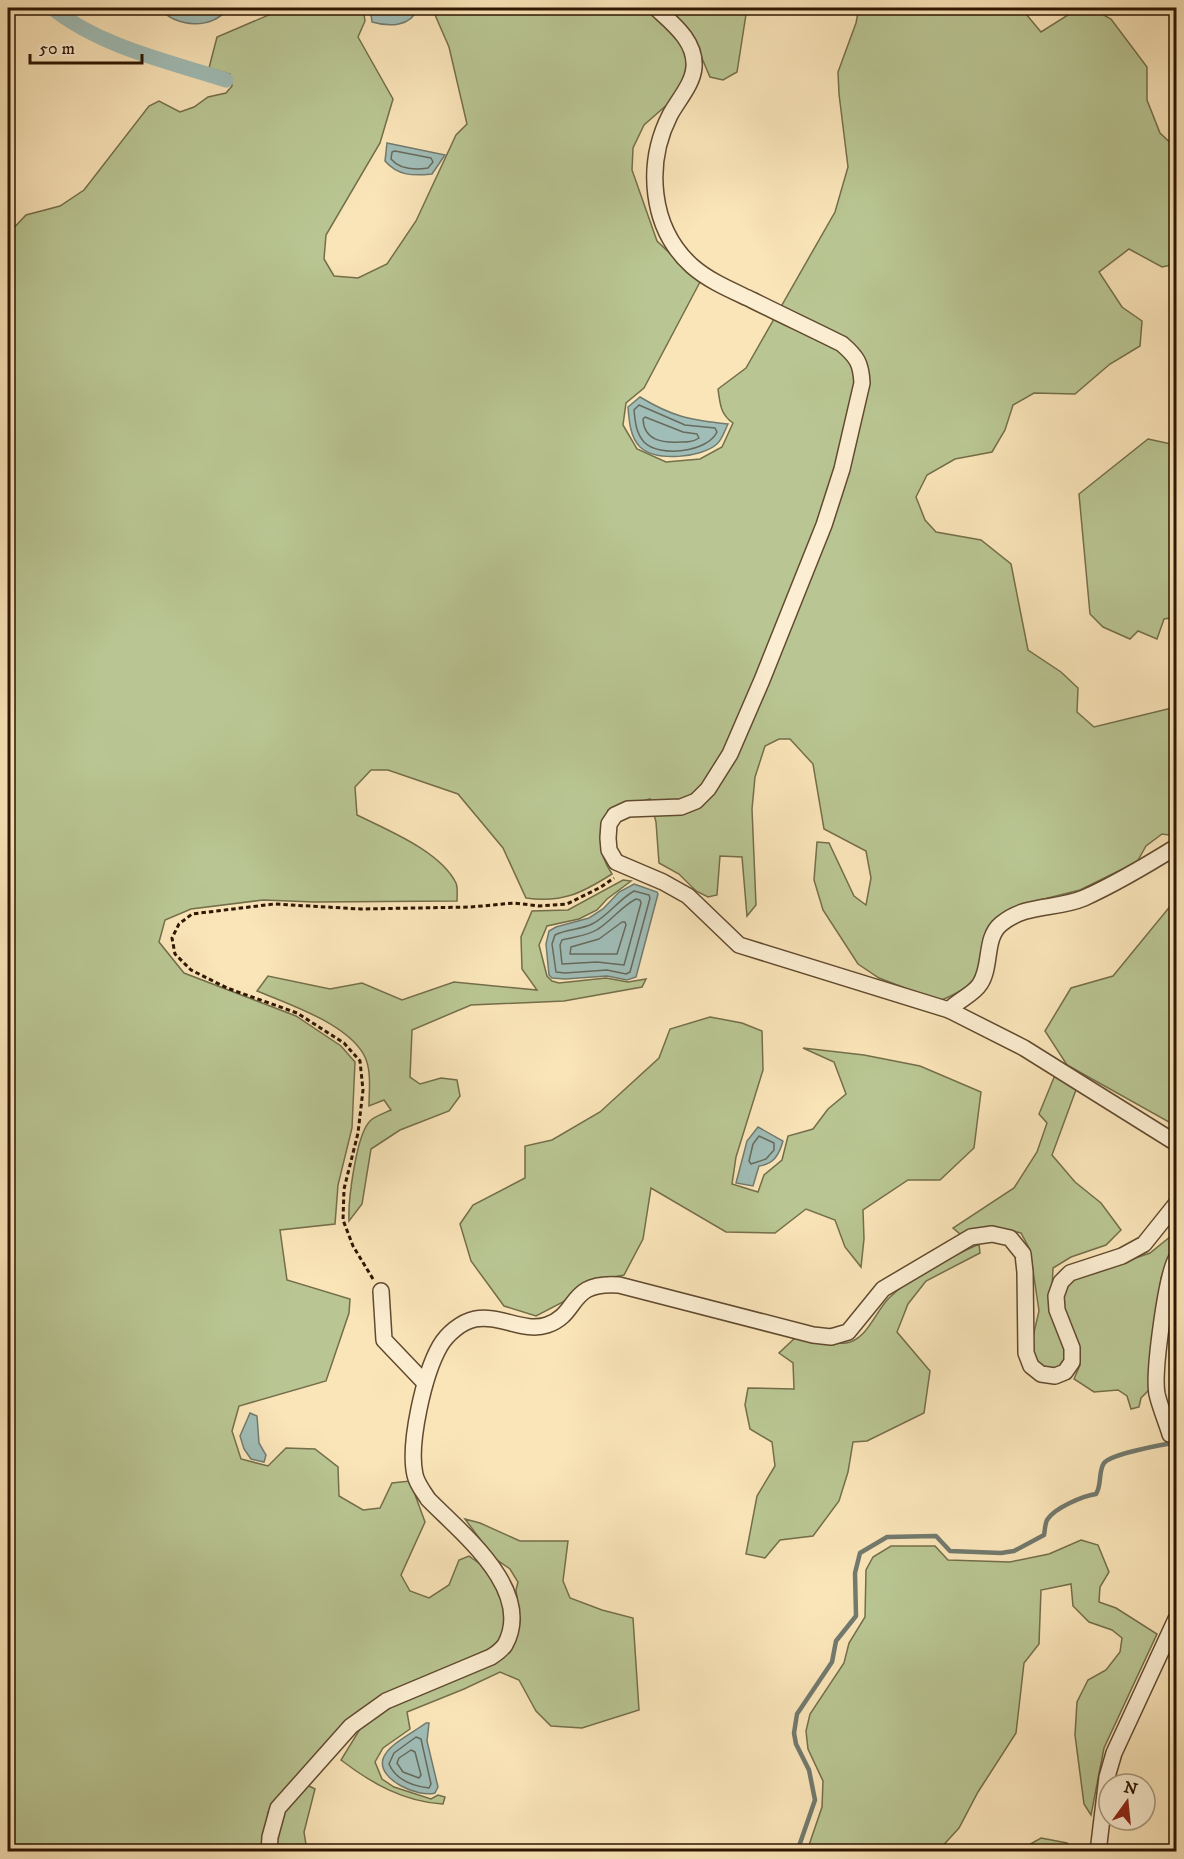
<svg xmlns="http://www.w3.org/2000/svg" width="1184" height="1859" font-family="'IM FELL DW Pica',serif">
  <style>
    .green { fill: #b9c693; stroke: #746e4a; stroke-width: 1.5 }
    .water { fill: #a0bdb7; stroke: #727a6e; stroke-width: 1.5 }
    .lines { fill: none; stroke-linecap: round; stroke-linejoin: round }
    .shore { stroke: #676a5c; stroke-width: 1.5 }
    .stream { stroke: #727a6e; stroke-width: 4.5 }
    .canal { stroke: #a0bdb7; stroke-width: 15 }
    .minor-casing { stroke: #614a2f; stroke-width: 18 }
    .path { stroke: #2e1601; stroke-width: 3; stroke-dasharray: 4.5 3; stroke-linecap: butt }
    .minor { stroke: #fceed2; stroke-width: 15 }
  </style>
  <rect width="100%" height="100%" fill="#fae5b9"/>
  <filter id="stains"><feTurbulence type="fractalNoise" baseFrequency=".00333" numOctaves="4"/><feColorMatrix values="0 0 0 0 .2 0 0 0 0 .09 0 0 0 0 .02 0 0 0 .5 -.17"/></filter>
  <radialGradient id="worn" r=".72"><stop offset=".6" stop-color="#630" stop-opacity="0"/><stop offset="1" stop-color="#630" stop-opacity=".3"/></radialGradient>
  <g class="green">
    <path d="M285,8H363L365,21L358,37L393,99L380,143L326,235L324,259L334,276L358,278L387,264L416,221L456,135L467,124L449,47L432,8H648L679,37L686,57L687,73L669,103L644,125L633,148L632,170L657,241L700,282L644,388L626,403L623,425L637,449L666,462L700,459L722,447L733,423C720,414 720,403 718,389L746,368L835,212L848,167L839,94L838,72L856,23L859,8H1021L1041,32L1079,8H1091L1111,19L1147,67V100L1160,133L1176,148V264L1162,267L1129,249L1099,272L1122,307L1142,321L1140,346L1110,364L1075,394L1034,393L1013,405L1005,430L992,452L955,459L927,475L916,497L925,520L936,532L981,540L1011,564L1028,650L1061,672L1078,688L1077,712L1094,727L1176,707V836L1162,834L1146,846L1137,862L1080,890L1020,905L989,926C980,969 984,984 939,1001L879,978L858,964L823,910L814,880L817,842L829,843L854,896L866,905L871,878L866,851L824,829L813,764L790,739H779L765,746L755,777L752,809L756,905L747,916L742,857L720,856L717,895L708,897L696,891L679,874L659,863L656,822L650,799L608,810C599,836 596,849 612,874C582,893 563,903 526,898L503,848L458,794L388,770H371L355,787L357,815C387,830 440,851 456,883C458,888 457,895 457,901L314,902L263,900L191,909L165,920L159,942L184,973L296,1016L341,1046L355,1062L352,1128L338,1185L335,1224L280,1230L287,1280L350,1299L349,1313L326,1381L239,1406L232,1431L241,1459L268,1466L286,1448L315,1449L338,1467L339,1496L363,1510L380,1508L392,1483L410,1481L425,1522L401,1575L410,1591L429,1598L449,1585L459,1560L469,1556C475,1561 484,1565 488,1570C502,1587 510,1616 501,1637C499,1641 494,1645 491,1648L409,1685L352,1717L268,1812L264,1851L8,1852V239L10,232L26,215L60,206L84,190L149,106L159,101L180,112L194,107L208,97L226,93L232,86L230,74L209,68L217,37Z"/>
    <polygon points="664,8 747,8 737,72 723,80 710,77 692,35"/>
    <polygon points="1148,439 1176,445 1176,617 1164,619 1157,639 1138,631 1130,639 1103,627 1090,614 1079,494"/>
    <path d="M623,880L631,881L607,899L597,910L579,919L547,926L539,945L547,976L552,981L559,983L606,978L628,982L646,979L642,987L564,1001L471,1005L412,1030L410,1077L420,1084L441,1078L457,1080L460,1096L449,1111L400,1130L371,1149L362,1204L349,1221C348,1201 356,1135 370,1121C375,1116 385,1113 391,1110L384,1100L369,1106C369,1090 372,1070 364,1055C347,1024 289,1004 257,991L268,976L330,989L362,983L402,1000L454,982L537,990L522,969L521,937L532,911L568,910Z"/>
    <polygon points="1176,899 1176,1126 1067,1065 1045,1031 1071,988 1113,976"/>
    <polygon points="710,1017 742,1023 762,1031 763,1070 736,1157 732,1184 758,1192 764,1175 782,1160 788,1136 813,1129 828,1109 846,1094 834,1062 803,1048 864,1055 920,1066 981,1092 974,1148 940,1180 908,1180 863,1210 864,1239 861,1267 845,1247 835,1220 806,1209 775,1233 726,1232 651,1188 643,1239 624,1275 592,1281 578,1287 565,1301 536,1316 504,1306 471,1261 460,1224 473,1205 525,1178 525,1146 552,1140 600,1112 659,1058 670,1029"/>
    <polygon points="1055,1075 1077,1087 1052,1155 1075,1182 1101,1203 1121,1230 1106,1245 1071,1257 1053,1268 1051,1311 1067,1355 1062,1365 1054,1370 1045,1368 1034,1360 1032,1341 1039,1311 1030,1250 1021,1233 992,1226 960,1234 953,1228 1014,1188 1037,1152 1047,1123 1039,1114"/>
    <polygon points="1176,1232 1176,1251 1169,1259 1161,1278 1151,1388 1141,1398 1139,1407 1131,1409 1127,1396 1118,1390 1094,1392 1074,1379 1080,1365 1077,1341 1061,1309 1062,1294 1068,1281 1150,1253"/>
    <path d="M979,1244L980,1253L926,1281L908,1304L897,1332L930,1371L924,1413L867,1441L853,1442L848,1472L839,1501L813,1536L780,1540L765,1558L746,1554L757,1496L775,1466L772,1442L750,1429L745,1405L748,1388L794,1389L793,1363L779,1353L796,1337C808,1339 836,1345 846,1343C867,1340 875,1312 889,1298C911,1276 951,1257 979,1244Z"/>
    <path d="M465,1519L480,1523L520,1541H568L563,1581L570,1598L602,1610L633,1618L639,1710L582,1728L551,1726L536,1711L519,1680L500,1672L464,1689L407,1712L410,1729L383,1748L375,1762L382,1779L394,1787L431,1799L438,1795L445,1797L443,1804C404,1802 371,1783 341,1760L360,1729L393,1704L495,1662L513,1645L520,1622L516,1590L518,1582L510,1569L494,1558Z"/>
    <polygon points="1081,1540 1098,1545 1109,1572 1100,1587 1099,1602 1116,1608 1157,1634 1104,1748 1091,1815 1084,1804 1075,1735 1077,1702 1088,1680 1106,1670 1120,1652 1122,1638 1112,1630 1089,1622 1073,1606 1071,1584 1041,1590 1039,1644 1024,1663 1016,1733 978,1792 959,1828 938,1851 807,1851 822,1807 823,1781 808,1749 806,1731 810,1714 844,1663 849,1643 865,1617 866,1570 873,1557 891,1546 935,1546 948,1560 1010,1562 1049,1554"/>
    <path d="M307,1785L315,1789L304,1832L307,1851L276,1852C276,1815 283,1810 307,1785Z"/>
    <polygon points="1041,1838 1067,1843 1076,1851 1018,1851"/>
  </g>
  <g class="water">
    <path d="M159,8H228C213,30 176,28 159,8Z"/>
    <path d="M370,8H418C411,27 389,27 372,22Z"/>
    <path d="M387,143L445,155L432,174C413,176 398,176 385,161Z"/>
    <path d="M640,397C673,417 690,420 728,424C725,430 722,440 717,444C701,458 656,462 640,447C630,437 629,420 628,407Z"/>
    <polygon points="634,884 657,892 658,894 636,977 627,980 607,976 565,979 552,978 549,975 546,944 549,931 556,927 589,918 603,909 619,892"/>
    <path d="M758,1127L783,1141C779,1155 774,1164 759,1166L753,1186L736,1183L747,1141Z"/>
    <polygon points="250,1413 257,1416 259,1443 266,1455 264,1462 251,1459 244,1449 240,1436"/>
    <path d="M426,1723H429L427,1741L438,1787L435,1793C419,1798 377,1780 383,1759C387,1745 414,1732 426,1723Z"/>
  </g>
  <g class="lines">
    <g class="shore">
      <path d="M395,151L431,158L433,162L428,168C415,170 400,170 391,159L392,152Z"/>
      <path d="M639,405L685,425L715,428L717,432C708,452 659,458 644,442C636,433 635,421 634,410Z"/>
      <path d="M645,417L683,432L697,434L699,438C693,442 687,442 680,442C663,443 644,441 643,419Z"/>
      <path d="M634,891L649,895L650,898L630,972L626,974L607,970L565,973L556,972L552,944L555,935C566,929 580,930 592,924C608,916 618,900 634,891Z"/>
      <path d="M636,899L640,900L641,903L624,965L597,962L562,964L560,945L562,940C573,937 588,936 598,929C612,920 622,906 636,899Z"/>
      <polygon points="622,922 625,922 626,925 617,954 570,954 571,947 599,939"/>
      <polygon points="759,1136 774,1143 774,1150 766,1159 751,1164 749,1161 753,1144"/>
      <path d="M416,1737L421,1739L431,1784L429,1788C412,1786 396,1780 389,1764L394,1753Z"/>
      <polygon points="411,1750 415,1752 421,1775 419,1778 403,1772 397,1763 399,1758"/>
    </g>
    <path class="stream" d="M797,1852L815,1800L809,1770L796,1744L794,1733L797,1714L832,1662L836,1641L856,1616L855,1573L860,1553L887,1537L936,1536L950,1551L1001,1553L1014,1551L1044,1535C1045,1530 1045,1524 1047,1520C1054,1508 1083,1496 1096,1494C1102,1485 1098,1472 1104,1463C1111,1454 1164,1444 1176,1443"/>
    <path class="canal" d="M52,8C101,47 167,61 226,80"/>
    <g class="minor-casing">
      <g id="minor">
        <path d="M656,8C672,23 696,41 694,67C693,84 678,100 670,115C645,164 650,228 692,266C709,281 731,290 752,300C782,315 812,329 842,344C857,357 861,363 862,383L842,469L824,525L762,680L730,754L708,789L696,801L681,807L628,809L615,815L609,824L608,838L609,850L616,862L663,882L688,896L739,945L949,1010L1024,1048L1176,1143"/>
        <path d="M949,1010C958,1000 973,995 980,984C992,966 984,938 1001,924C1026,903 1056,910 1084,898C1115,884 1147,865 1176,847"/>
        <path d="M1176,1259C1166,1277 1153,1373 1157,1394C1160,1407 1166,1421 1170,1434H1176"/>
        <polyline points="381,1291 384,1340 425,1383"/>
        <path d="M269,1852L270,1837L278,1808L351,1726L386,1701L491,1657C496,1654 502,1649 505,1645C535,1590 461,1533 428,1499C423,1491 417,1484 415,1475C408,1444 424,1374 440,1346C447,1334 461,1322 475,1319C499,1314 524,1333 547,1325C580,1314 567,1281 619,1285L813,1335L831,1337L848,1332L883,1289L971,1237L992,1234L1010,1238L1023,1254L1025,1272L1026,1353L1031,1366L1041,1374L1055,1376L1065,1372L1072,1362V1348L1057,1310L1056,1296L1061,1282L1070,1273L1122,1256L1144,1244L1176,1204"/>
        <polyline points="1098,1852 1107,1777 1114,1753 1176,1619"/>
      </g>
    </g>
    <polyline class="path" points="373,1279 353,1246 343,1220 344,1189 358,1133 363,1090 360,1061 344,1043 297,1013 227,988 191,970 175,954 172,938 179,924 192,914 274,904 361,909 471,907 514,903 539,906 567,904 601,887 614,878"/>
    <use href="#minor" class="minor"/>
  </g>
  <rect width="1184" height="1859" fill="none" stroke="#fae5b9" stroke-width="30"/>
  <rect x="9" y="9" width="1166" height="1841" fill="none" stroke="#2e1601" stroke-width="3"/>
  <rect x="15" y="15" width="1154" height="1829" fill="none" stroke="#2e1601" stroke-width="1.5"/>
  <g transform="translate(1127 1802) rotate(15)"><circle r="28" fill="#fceed2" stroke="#aa987e" stroke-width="1.5"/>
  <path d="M0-4.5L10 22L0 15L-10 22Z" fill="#8f2418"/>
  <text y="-9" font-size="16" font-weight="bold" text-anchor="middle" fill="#2e1601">N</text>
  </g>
  <path d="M30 54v9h112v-9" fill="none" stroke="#2e1601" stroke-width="3"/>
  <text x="39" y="54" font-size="18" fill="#2e1601" stroke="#fceed2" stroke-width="4.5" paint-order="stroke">50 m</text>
  <rect width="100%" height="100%" filter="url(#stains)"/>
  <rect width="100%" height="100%" fill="url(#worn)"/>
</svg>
